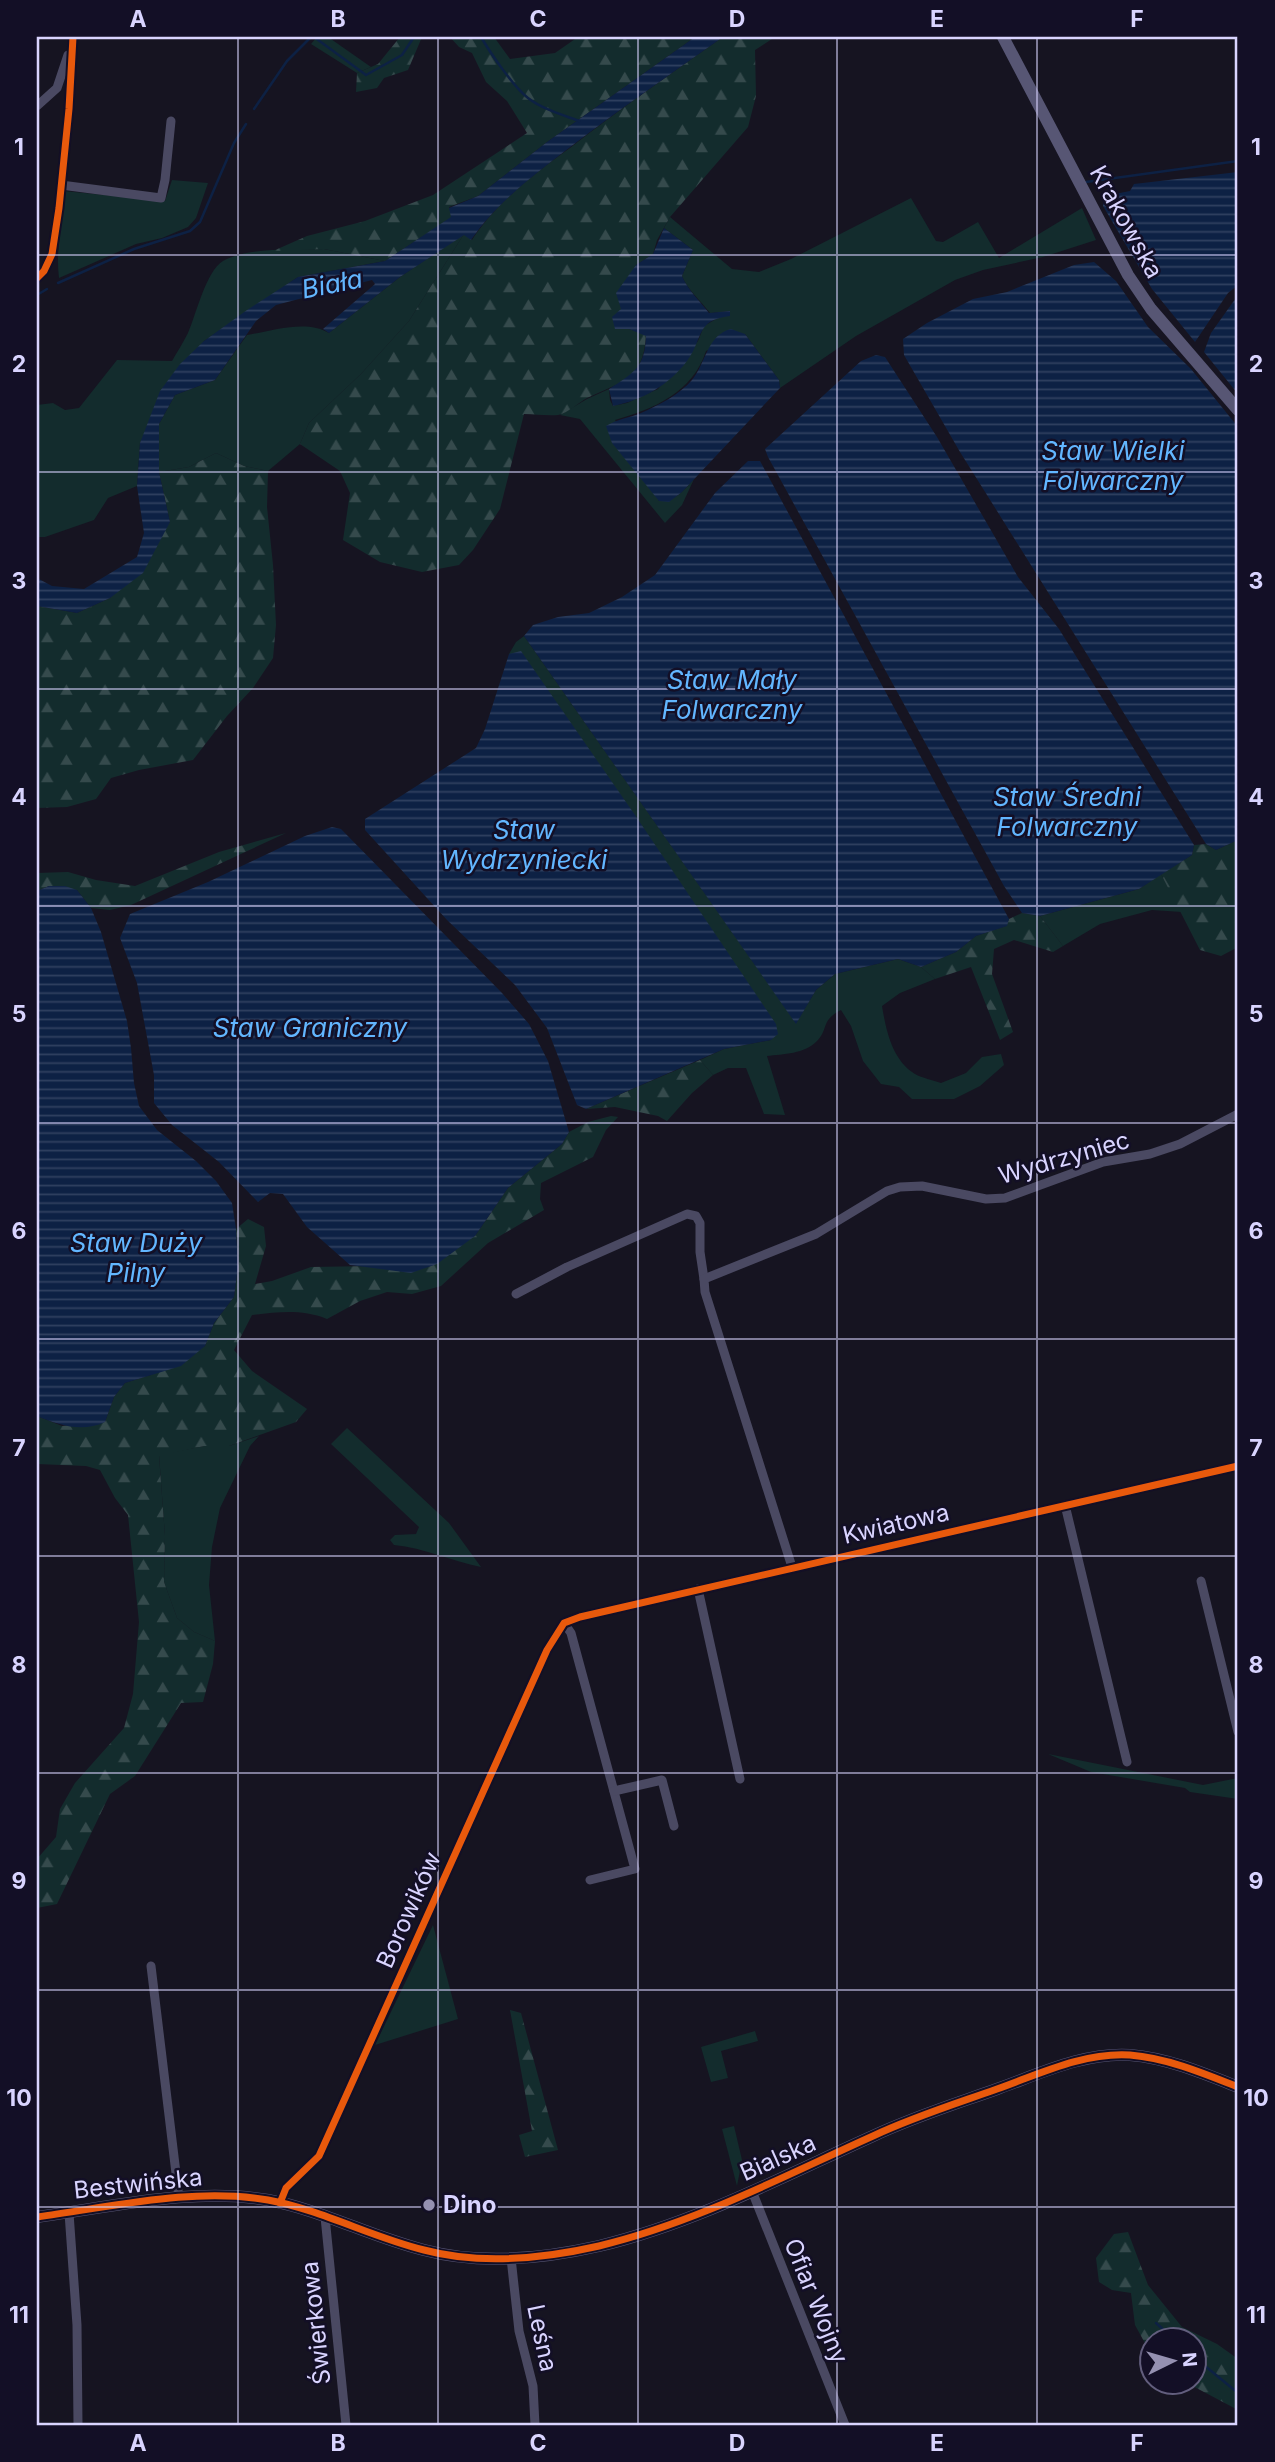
<svg xmlns="http://www.w3.org/2000/svg" width="1275" height="2462" font-family="Inter,sans-serif">
  <style>
    .green { fill: #132c2d }
    .forest { fill: url(#forest-firs) }
    .water { fill: url(#water-rules) }
    .lines { fill: none; stroke-linecap: round; stroke-linejoin: round }
    .stream { stroke: #0d2144; stroke-width: 2.5 }
    .street { stroke: #4a4962; stroke-width: 9 }
    .secondary { stroke: #575674; stroke-width: 12 }
    .cycleway-casing { stroke: #130f26; stroke-width: 11 }
    .cycleway { stroke: #e8590c; stroke-width: 7 }
    .grid { fill: none; stroke: #d9d4ff; stroke-width: 2; stroke-opacity: 0.55 }
    .poi-dot { fill: #9591b1; stroke: #130f26; stroke-width: 2.5 }
    .labels { text-anchor: middle; stroke-width: 5; stroke-linejoin: round; paint-order: stroke }
    .street-label { font-size: 24px; fill: #d9d4ff; stroke: #130f26 }
    .poi-label { font-size: 24px; font-weight: bold; fill: #d9d4ff; stroke: #130f26; text-anchor: start }
    .water-label { font-size: 26px; font-style: italic; fill: #62b6ff; stroke: #130f26 }
    .neatline { fill: none; stroke: #d9d4ff; stroke-width: 2.5 }
    .grid-label { font-size: 23px; text-anchor: middle; font-weight: bold; fill: #d9d4ff }
  </style>
  <defs>
    <pattern id="forest-firs" width="22" height="20" patternUnits="userSpaceOnUse" patternTransform="scale(1.75)"><rect width="22" height="20" fill="#132c2d"/><path d="M5 1l3.5 6h-7zM16 11l3.5 6h-7z" fill="#354a4c"/></pattern>
    <pattern id="water-rules" width="6" height="5" patternUnits="userSpaceOnUse" patternTransform="scale(1.75)"><rect width="6" height="5" fill="#0d2144"/><path d="M0 2.5h6" fill="none" stroke="#304060"/></pattern>
  </defs>
  <rect width="100%" height="100%" fill="#161421"/>
  <g class="green">
    <polygon points="317,37 328,37 371,67 357,73 311,44"/>
    <path d="M172,180L208,183L196,218L188,227L162,238L136,244L59,278C55,246 64,222 64,191L165,201Z"/>
    <path d="M911,198L936,241L943,242L978,222L999,258L1082,208L1096,240L1043,257L983,270L955,280L856,336L780,388L779,380L745,334L706,351C693,392 654,409 615,420L659,501C675,502 684,490 694,479L682,505L665,523L580,419L560,415L587,399L609,389L610,400L613,406L627,403L658,389L698,341L704,326L730,311L710,313C700,300 687,289 682,276L693,250L664,228L670,217L732,269L759,272L791,259Z"/>
    <path d="M464,234L409,321L361,374L309,423L300,444L268,471L244,466L216,453L189,467L159,472V424L175,395L215,380L247,335C272,331 306,319 329,333L400,277Z"/>
    <path d="M324,249L385,261L298,277L204,341L140,443L137,486L108,498L94,520L45,537H37V405L53,403L65,410L79,408L117,360L172,361C177,352 183,343 188,333C196,315 206,271 223,261C248,247 295,250 324,249Z"/>
    <path d="M524,636L796,1023L816,990L835,974L898,959L921,967L935,979L900,993L882,1006C886,1030 892,1060 915,1074C922,1078 933,1080 941,1083L966,1073L982,1057L1001,1054L1004,1065L980,1086L954,1099H912L899,1087L881,1084L863,1061L851,1026L841,1010C820,1021 829,1029 817,1041C805,1054 783,1054 767,1056L785,1115L764,1114L746,1068H728L713,1075L700,1060L724,1049L771,1040L509,654L516,642Z"/>
    <polygon points="1161,874 1182,912 1152,910 1100,924 1063,946 1040,916 1139,889"/>
    <path d="M347,1428L449,1523L481,1567C452,1561 424,1548 394,1545L390,1540L395,1535L416,1534L419,1527L331,1444Z"/>
    <polygon points="259,1436 250,1446 220,1508 212,1547 209,1585 215,1641 194,1632 177,1618 164,1582 165,1536 159,1455 204,1446 229,1446"/>
    <polygon points="1048,1754 1203,1785 1238,1778 1238,1799 1190,1792 1185,1788 1091,1772"/>
    <polygon points="433,1925 458,2019 375,2045"/>
    <polygon points="755,2031 758,2041 721,2051 728,2078 711,2082 701,2047"/>
    <polygon points="734,2126 742,2160 737,2186 722,2129"/>
  </g>
  <g class="forest">
    <polygon points="400,37 422,37 408,70 384,78 377,88 356,92 357,73 378,64"/>
    <polygon points="450,37 494,37 510,59 555,53 578,37 695,37 547,142 478,196 449,207 452,217 385,261 324,249 273,251 307,236 365,221 433,195 527,133 507,101 486,82 472,53 459,47"/>
    <path d="M723,37H775L755,50L756,96L748,127L670,217L657,240L653,254L636,265L629,329L646,335C644,379 621,382 587,398C578,403 568,413 558,415C547,416 535,414 524,414L500,509L473,550L459,565L422,572L380,562L343,540L350,493L340,471L300,444L309,423L361,374L409,321L464,234L472,240C496,203 534,174 570,148C620,109 672,73 723,37Z"/>
    <polygon points="216,453 244,466 268,471 267,507 273,565 276,625 273,658 253,688 227,716 193,760 139,770 111,778 96,799 67,807 37,808 37,606 77,613 110,598 170,522 159,472 189,467"/>
    <polygon points="286,833 131,905 110,910 91,908 77,890 49,886 37,891 37,873 68,872 96,880 135,886 219,852"/>
    <polygon points="1238,840 1238,947 1221,956 1200,950 1161,874 1192,855 1194,845 1206,844 1216,850"/>
    <polygon points="1022,913 1040,916 1063,946 1053,952 1014,940 994,949 992,974 1013,1032 1000,1040 971,967 935,979 921,967 956,952 976,936 1006,926 1009,919"/>
    <polygon points="700,1060 713,1075 692,1093 667,1121 658,1116 615,1107 586,1109"/>
    <path d="M611,1116L618,1117L606,1130L593,1157L541,1183L540,1199L544,1210L488,1243L441,1286L412,1294L387,1292L360,1301L327,1319C302,1309 279,1312 252,1315L234,1350L252,1371L307,1409L296,1422L229,1446H204L159,1456L165,1536L164,1582L177,1618L194,1632L215,1641L213,1664L203,1702L181,1703L135,1776L110,1794L57,1904L37,1908V1859L56,1837L60,1809L75,1783L124,1728L133,1694L139,1622L128,1515L115,1498L100,1470L86,1466L37,1464V1416L62,1426L105,1422L114,1397L125,1383L151,1375L205,1346L214,1323L234,1297L238,1267L236,1229L248,1219L264,1227L266,1246L255,1284L272,1281L311,1267L372,1266L475,1236L508,1188L562,1144L569,1132L588,1122Z"/>
    <polygon points="510,2010 521,2013 558,2150 525,2157 519,2135 532,2131"/>
    <polygon points="1128,2232 1148,2285 1182,2327 1217,2344 1238,2359 1238,2410 1185,2382 1194,2382 1194,2340 1152,2340 1152,2356 1135,2325 1131,2293 1112,2290 1099,2282 1096,2258 1114,2234"/>
  </g>
  <g class="water">
    <path d="M695,37H723C672,73 620,109 569,148C534,175 496,203 471,240L464,235L400,277L329,333L323,329L375,284L372,280L276,305L256,321L215,380L175,395L159,424V472L170,522L143,573L110,598L77,613L37,606V578L52,586L84,589L137,557L144,533L137,486L140,443L160,391L180,364L204,341L247,310L298,277L385,261L451,217L449,208L478,196L547,142Z"/>
    <polygon points="1238,172 1238,285 1228,293 1195,342 1152,289 1103,206 1105,196 1130,191 1134,184"/>
    <path d="M664,228L693,250L682,276C687,289 700,301 709,313L730,311V316C695,320 704,338 687,361C669,385 643,400 613,406L609,389C634,373 645,367 646,336L629,329H615L612,317L621,309L616,293L636,265L653,254Z"/>
    <polygon points="1094,262 1116,281 1148,327 1191,369 1238,427 1238,840 1216,850 1206,844 960,452 904,355 903,339 927,323 973,299 1007,292 1074,265"/>
    <polygon points="1238,295 1238,394 1204,352 1211,333"/>
    <path d="M731,329L745,334L779,380L780,388L682,492L669,502L659,501L612,443L606,426C617,419 629,418 641,413C659,405 679,395 692,380C706,363 707,335 731,329Z"/>
    <polygon points="876,355 885,357 937,437 1018,577 1059,629 1194,845 1192,855 1139,889 1040,916 1022,913 1004,886 768,457 765,449 861,361"/>
    <polygon points="748,461 760,461 1009,919 1007,926 976,936 956,952 921,967 898,959 835,974 816,990 796,1024 524,636 533,625 558,617 589,613 622,597 655,575 715,493"/>
    <polygon points="521,651 635,815 776,1024 778,1034 771,1040 724,1049 586,1109 577,1105 547,1028 515,985 447,920 365,830 365,819 476,748 485,729 509,654"/>
    <polygon points="332,827 341,829 502,993 529,1024 548,1061 569,1132 562,1144 508,1188 475,1236 437,1264 411,1273 350,1265 307,1227 283,1194 270,1193 258,1202 219,1162 172,1125 154,1103 154,1075 137,983 120,938 130,914 208,882 305,836"/>
    <path d="M49,886H65L77,890L91,908L101,932L127,1021L131,1048L134,1083L139,1106L157,1130L196,1161L216,1181L232,1203L236,1229L238,1267L234,1297L214,1323L205,1346L181,1366L125,1383L114,1397L105,1422C82,1433 59,1425 37,1416V891Z"/>
  </g>
  <g class="lines">
    <g class="stream">
      <polyline points="314,37 366,75 402,55 414,37"/>
      <path d="M481,37C491,54 513,86 528,98C542,109 563,115 579,121"/>
      <polyline points="254,109 287,61 311,37"/>
      <polyline points="1086,182 1238,161"/>
      <polyline points="58,283 134,249 190,231 200,222 234,143 246,124"/>
      <polyline points="37,295 47,289"/>
      <polyline points="1156,2323 1175,2340"/>
      <polyline points="1194,2357 1238,2393"/>
    </g>
    <g class="street">
      <polyline points="37,106 57,88 68,55"/>
      <polyline points="61,185 161,198 165,180 171,121"/>
      <polyline points="37,278 44,271 52,254 59,208 69,109 73,37"/>
      <polyline points="516,1294 567,1267 687,1214 696,1216 700,1223 700,1252 704,1279"/>
      <polyline points="1065,1505 1127,1762"/>
      <polyline points="792,1567 705,1292 704,1279 816,1234 887,1191 900,1187 922,1186 986,1199 1005,1198 1103,1162 1150,1154 1180,1144 1238,1114"/>
      <polyline points="1201,1581 1238,1732"/>
      <polyline points="698,1589 740,1779"/>
      <polyline points="564,1623 571,1633 635,1869 590,1880"/>
      <polyline points="614,1791 662,1780 674,1826"/>
      <polyline points="151,1966 179,2198"/>
      <polyline points="752,2191 845,2425"/>
      <polyline points="280,2203 286,2188 319,2156 547,1650 564,1623 580,1617 1238,1466"/>
      <polyline points="69,2213 77,2325 78,2425"/>
      <polyline points="325,2217 346,2425"/>
      <polyline points="511,2258 519,2331 533,2386 535,2425"/>
    </g>
    <g class="secondary">
      <polyline points="1003,37 1128,275 1151,309 1238,410"/>
      <path d="M37,2217C112,2207 193,2187 268,2200C322,2210 371,2237 424,2250C480,2265 542,2259 599,2246C695,2223 784,2176 873,2136C913,2117 955,2104 997,2089C1039,2074 1084,2052 1130,2055C1167,2058 1203,2073 1238,2087"/>
    </g>
    <g class="cycleway-casing">
      <g id="cycleway">
        <polyline points="37,278 44,271 52,254 59,208 69,109 73,37"/>
        <polyline points="280,2203 286,2188 319,2156 547,1650 564,1623 580,1617 1238,1466"/>
        <path d="M37,2217C112,2207 193,2187 268,2200C322,2210 371,2237 424,2250C480,2265 542,2259 599,2246C695,2223 784,2176 873,2136C913,2117 955,2104 997,2089C1039,2074 1084,2052 1130,2055C1167,2058 1203,2073 1238,2087"/>
      </g>
    </g>
    <use href="#cycleway" class="cycleway"/>
  </g>
  <path class="grid" d="M238,37V2425M438,37V2425M638,37V2425M837,37V2425M1037,37V2425M37,255H1238M37,472H1238M37,689H1238M37,906H1238M37,1123H1238M37,1339H1238M37,1556H1238M37,1773H1238M37,1990H1238M37,2207H1238"/>
  <circle class="poi-dot" cx="429" cy="2205" r="7"/>
  <g class="labels">
    <g class="street-label">
      <text transform="translate(1126 222) rotate(61)" y="8">Krakowska</text>
      <text transform="translate(1064 1158) rotate(-16)" y="8">Wydrzyniec</text>
      <text transform="translate(896 1524) rotate(-13)" y="8">Kwiatowa</text>
      <text transform="translate(409 1910) rotate(-66)" y="8">Borowików</text>
      <text transform="translate(778 2158) rotate(-24)" y="8">Bialska</text>
      <text transform="translate(138 2184) rotate(-6)" y="8">Bestwińska</text>
      <text transform="translate(816 2301) rotate(68)" y="8">Ofiar Wojny</text>
      <text transform="translate(316 2323) rotate(-96)" y="8">Świerkowa</text>
      <text transform="translate(542 2338) rotate(78)" y="8">Leśna</text>
    </g>
    <g class="poi-label">
      <text x="443" y="2213">Dino</text>
    </g>
    <g class="water-label">
      <text transform="translate(332 284) rotate(-11)" y="9">Biała</text>
      <text x="1113" y="460">Staw Wielki<tspan x="1113" dy="30">Folwarczny</tspan></text>
      <text x="732" y="689">Staw Mały<tspan x="732" dy="30">Folwarczny</tspan></text>
      <text x="1067" y="806">Staw Średni<tspan x="1067" dy="30">Folwarczny</tspan></text>
      <text x="524" y="839">Staw<tspan x="524" dy="30">Wydrzyniecki</tspan></text>
      <text x="310" y="1037">Staw Graniczny</text>
      <text x="136" y="1252">Staw Duży<tspan x="136" dy="30">Pilny</tspan></text>
    </g>
  </g>
  <rect width="1275" height="2462" fill="none" stroke="#130f26" stroke-width="77"/>
  <g transform="translate(1173 2361) rotate(85)"><circle r="33" fill="#130f26" stroke="#625e7d" stroke-width="2"/>
  <path d="M0-5L12 26L0 18L-12 26Z" fill="#9591b1"/>
  <text y="-10" font-size="19" font-weight="bold" text-anchor="middle" fill="#d9d4ff">N</text>
  </g>
  <rect x="38" y="38" width="1198" height="2386" class="neatline"/>
  <g class="grid-label">
    <text x="138" y="27">A</text>
    <text x="338" y="27">B</text>
    <text x="538" y="27">C</text>
    <text x="737" y="27">D</text>
    <text x="937" y="27">E</text>
    <text x="1137" y="27">F</text>
    <text x="19" y="155">1</text>
    <text x="1256" y="155">1</text>
    <text x="19" y="372">2</text>
    <text x="1256" y="372">2</text>
    <text x="19" y="589">3</text>
    <text x="1256" y="589">3</text>
    <text x="19" y="805">4</text>
    <text x="1256" y="805">4</text>
    <text x="19" y="1022">5</text>
    <text x="1256" y="1022">5</text>
    <text x="19" y="1239">6</text>
    <text x="1256" y="1239">6</text>
    <text x="19" y="1456">7</text>
    <text x="1256" y="1456">7</text>
    <text x="19" y="1673">8</text>
    <text x="1256" y="1673">8</text>
    <text x="19" y="1889">9</text>
    <text x="1256" y="1889">9</text>
    <text x="19" y="2106">10</text>
    <text x="1256" y="2106">10</text>
    <text x="19" y="2323">11</text>
    <text x="1256" y="2323">11</text>
    <text x="138" y="2451">A</text>
    <text x="338" y="2451">B</text>
    <text x="538" y="2451">C</text>
    <text x="737" y="2451">D</text>
    <text x="937" y="2451">E</text>
    <text x="1137" y="2451">F</text>
  </g>
</svg>
